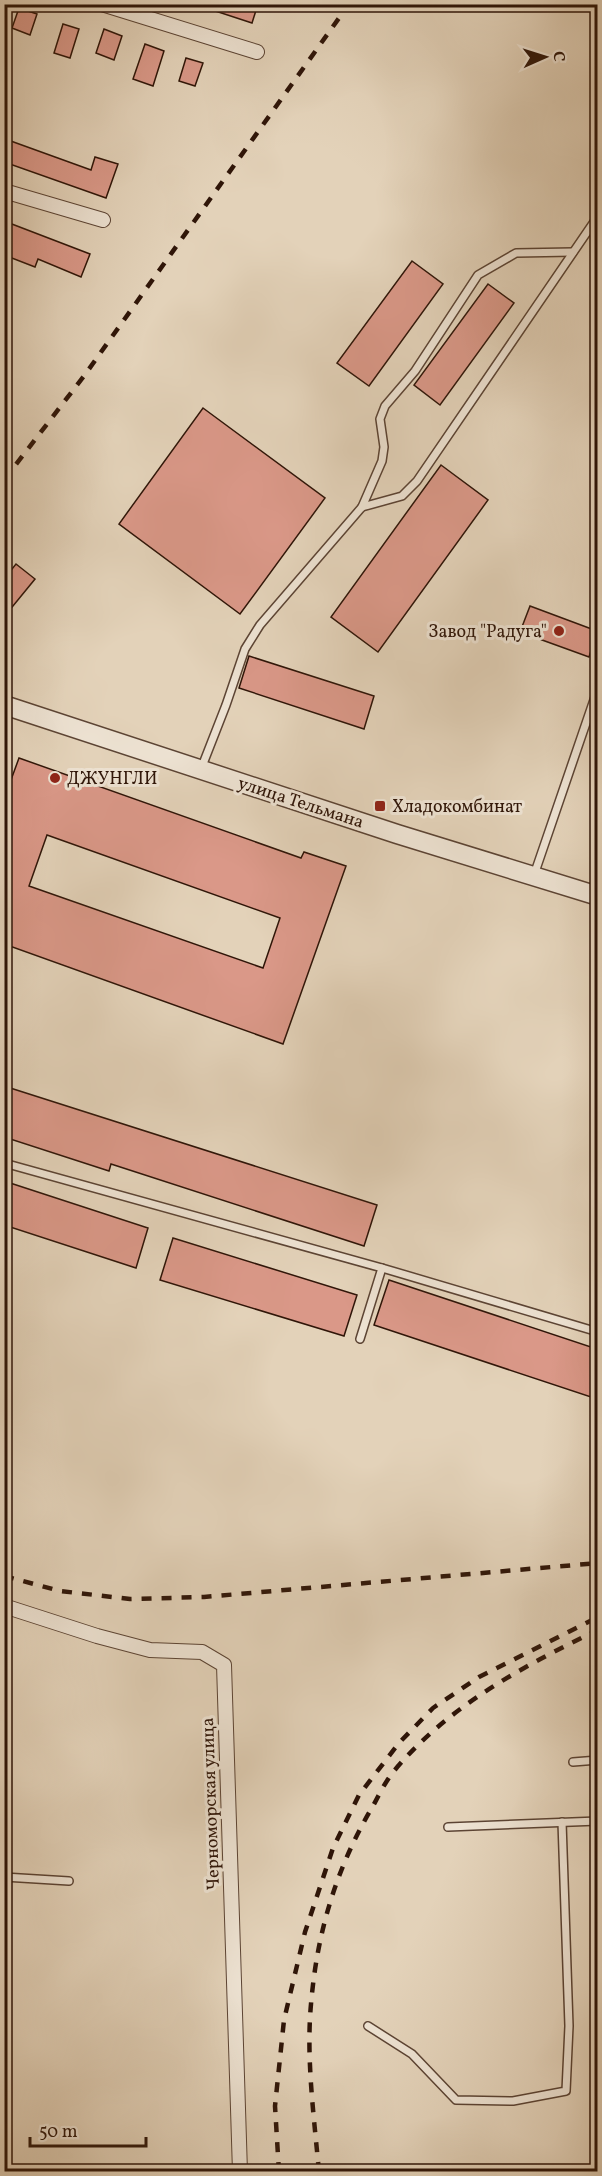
<svg xmlns="http://www.w3.org/2000/svg" width="602" height="2176" font-family="Vollkorn,serif">
  <style>
    .building { fill: #da9888; stroke: #2f1508; stroke-width: 1.5; fill-rule: evenodd }
    .lines { fill: none; stroke-linecap: round; stroke-linejoin: round }
    .service-casing { stroke: #5c4434; stroke-width: 10 }
    .minor-casing { stroke: #5c4434; stroke-width: 16 }
    .tertiary-casing { stroke: #5c4434; stroke-width: 21 }
    .service { stroke: #ede2d2; stroke-width: 7 }
    .minor { stroke: #ede2d2; stroke-width: 14 }
    .tertiary { stroke: #ede2d2; stroke-width: 18 }
    .rail { stroke: #2f1508; stroke-width: 4.5; stroke-dasharray: 10 10; stroke-linecap: butt }
    .poi-dot { fill: #8f2418; stroke: #ede2d2; stroke-width: 2 }
    .labels { text-anchor: middle; stroke-width: 6; stroke-linejoin: round; paint-order: stroke }
    .poi-label { font-size: 18px; fill: #2f1508; stroke: #ede2d2; text-anchor: start }
    .street-label { font-size: 18px; fill: #2f1508; stroke: #ede2d2 }
  </style>
  <rect width="100%" height="100%" fill="#e3d2b9"/>
  <filter id="stains"><feTurbulence type="fractalNoise" baseFrequency=".00333" numOctaves="4"/><feColorMatrix values="0 0 0 0 .2 0 0 0 0 .09 0 0 0 0 .02 0 0 0 .5 -.17"/></filter>
  <radialGradient id="worn" r=".72"><stop offset=".6" stop-color="#630" stop-opacity="0"/><stop offset="1" stop-color="#630" stop-opacity=".3"/></radialGradient>
  <g class="building">
    <polygon points="203,4 258,4 252,23 203,7"/>
    <polygon points="19,8 37,14 30,35 12,28"/>
    <polygon points="63,24 79,29 70,58 54,53"/>
    <polygon points="104,29 122,36 114,60 96,53"/>
    <polygon points="145,44 164,51 153,86 133,79"/>
    <polygon points="186,58 203,63 195,86 179,81"/>
    <polygon points="8,140 91,170 95,157 118,164 106,198 4,162 4,149"/>
    <polygon points="4,221 90,254 81,277 38,259 35,267 4,255"/>
    <polygon points="412,261 443,284 369,386 337,363"/>
    <polygon points="488,284 514,303 440,405 414,385"/>
    <polygon points="203,408 325,498 240,614 119,524"/>
    <polygon points="441,465 488,500 378,652 331,617"/>
    <polygon points="16,564 35,579 4,617 4,579"/>
    <polygon points="530,606 597,631 589,657 520,632"/>
    <polygon points="249,656 374,696 364,729 239,688"/>
    <path d="M19,758L301,858L304,852L346,866L283,1044L4,944V799ZM47,835L280,918L263,968L29,886Z"/>
    <polygon points="4,1086 377,1205 364,1246 111,1164 109,1171 4,1137"/>
    <polygon points="4,1181 148,1228 136,1268 4,1225"/>
    <polygon points="173,1238 357,1295 344,1336 160,1280"/>
    <polygon points="389,1280 597,1349 597,1399 374,1325"/>
  </g>
  <g class="lines">
    <g class="service-casing">
      <g id="service">
        <polyline points="362,507 382,461 384,447 380,419 385,406 415,371 478,275 516,253 573,252"/>
        <polyline points="201,769 226,705 245,649 260,625 362,507 402,496 417,481 598,216"/>
        <polyline points="534,875 597,691"/>
        <polyline points="4,1163 382,1268 360,1339"/>
        <polyline points="382,1268 598,1332"/>
        <polyline points="573,1762 598,1760"/>
        <polyline points="448,1827 598,1821"/>
        <polyline points="4,1877 69,1881"/>
        <polyline points="368,2026 412,2054 456,2100 513,2101 566,2091 569,2026 562,1822"/>
      </g>
    </g>
    <g class="minor-casing">
      <g id="minor">
        <polyline points="102,4 257,52"/>
        <polyline points="4,191 103,220"/>
        <polyline points="4,1606 97,1636 150,1650 202,1652 224,1665 240,2172"/>
      </g>
    </g>
    <g class="tertiary-casing">
      <polyline id="tertiary" points="4,705 397,834 598,896"/>
    </g>
    <use href="#service" class="service"/>
    <use href="#minor" class="minor"/>
    <use href="#tertiary" class="tertiary"/>
    <g class="rail">
      <polyline points="4,480 84,376 349,4"/>
      <polyline points="4,1576 60,1591 130,1599 204,1597 598,1563"/>
      <polyline points="279,2172 275,2106 284,2020 305,1932 333,1848 359,1795 399,1743 433,1708 479,1677 598,1617"/>
      <path d="M319,2172C314,2116 306,2059 311,2004C317,1933 336,1868 373,1806C379,1795 385,1782 394,1771C447,1707 523,1666 598,1630"/>
    </g>
  </g>
  <g class="poi-dot">
    <circle cx="559" cy="631" r="6"/>
    <circle cx="55" cy="778" r="6"/>
    <rect x="374" y="800" width="12" height="12" rx="3"/>
  </g>
  <g class="labels">
    <g class="poi-label">
      <text x="547" y="637" text-anchor="end">Завод "Радуга"</text>
      <text x="67" y="784">ДЖУНГЛИ</text>
      <text x="392" y="812">Хладокомбинат</text>
    </g>
    <g class="street-label">
      <text transform="translate(301 802) rotate(18)" y="6">улица Тельмана</text>
      <text transform="translate(210 1804) rotate(-92)" y="6">Черноморская улица</text>
    </g>
  </g>
  <rect width="602" height="2176" fill="none" stroke="#e3d2b9" stroke-width="24"/>
  <rect x="6" y="6" width="590" height="2164" fill="none" stroke="#2f1508" stroke-width="3"/>
  <rect x="12" y="12" width="578" height="2152" fill="none" stroke="#2f1508" stroke-width="1.5"/>
  <g transform="translate(545 57) rotate(87)" stroke="#ede2d2" stroke-width="4.5" paint-order="stroke">
  <path d="M0-4.5L10 22L0 15L-10 22Z" fill="#2f1508"/>
  <text y="-9" font-size="16" font-weight="bold" text-anchor="middle" fill="#2f1508">С</text>
  </g>
  <path d="M30 2137v9h116v-9" fill="none" stroke="#2f1508" stroke-width="3"/>
  <text x="39" y="2137" font-size="18" fill="#2f1508" stroke="#ede2d2" stroke-width="4.5" paint-order="stroke">50 m</text>
  <rect width="100%" height="100%" filter="url(#stains)"/>
  <rect width="100%" height="100%" fill="url(#worn)"/>
</svg>
